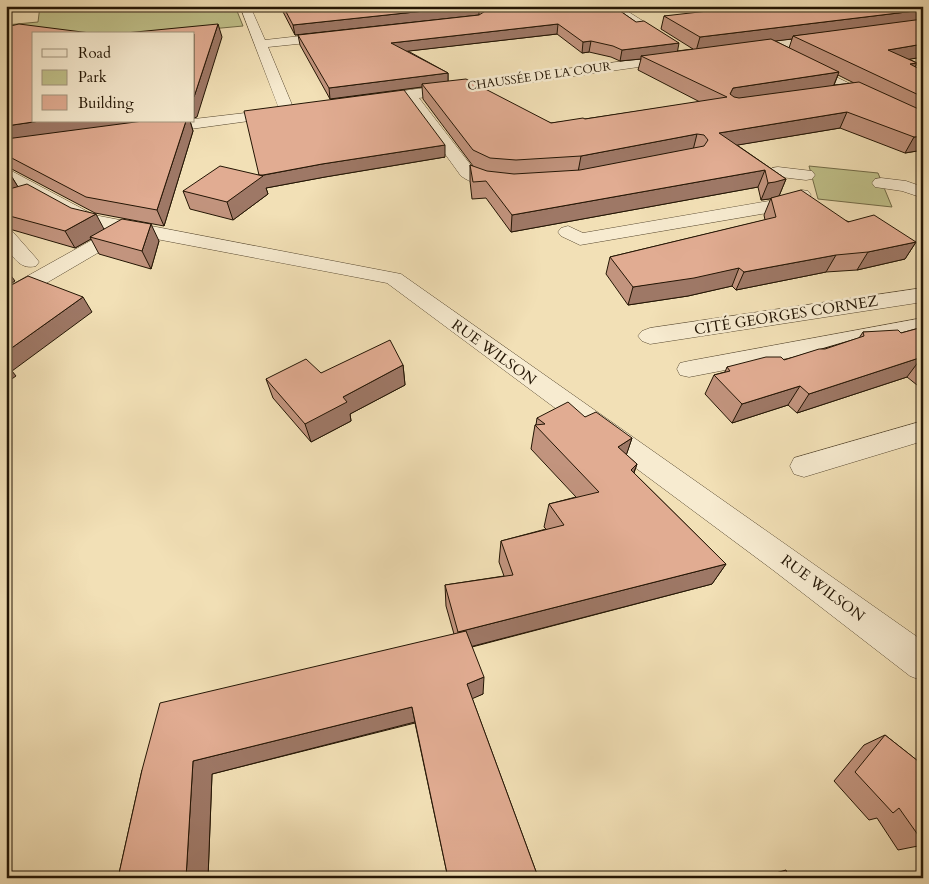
<svg xmlns="http://www.w3.org/2000/svg" width="929" height="884" font-family="Cardo,serif">
  <style>
    .green { fill: #c0c18a; stroke: #726b47 }
    .lines { fill: none; stroke-linecap: round; stroke-linejoin: round }
    .minor-casing { stroke: #574830; stroke-width: 1 }
    .minor { fill: #f7ebd0; fill-rule: evenodd }
    .wall { fill: #c2947e; stroke: #231504; fill-rule: evenodd }
    .shaded-wall { fill: #9e7866; stroke: #231504 }
    .building { fill: #e1ac92; stroke: #231504 }
    .labels { text-anchor: middle; stroke-width: 5; stroke-linejoin: round; paint-order: stroke }
    .far-street-label { font-size: 12px; fill: #231504; stroke: #f7ebd0 }
    .street-label { font-size: 15px; fill: #231504; stroke: #f7ebd0 }
  </style>
  <rect width="100%" height="100%" fill="#f2e0b6"/>
  <filter id="stains"><feTurbulence type="fractalNoise" baseFrequency=".004" numOctaves="4"/><feColorMatrix values="0 0 0 0 .2 0 0 0 0 .09 0 0 0 0 .02 0 0 0 .5 -.17"/></filter>
  <radialGradient id="worn" r=".72"><stop offset=".6" stop-color="#630" stop-opacity="0"/><stop offset="1" stop-color="#630" stop-opacity=".3"/></radialGradient>
  <g class="green">
    <polygon points="40,6 235,6 243,26 157,34 34,34 6,49 6,25 38,22"/>
    <polygon points="809,166 878,173 892,207 818,199"/>
  </g>
  <g class="lines">
    <g class="minor-casing">
      <g id="minor">
        <polygon points="240,6 250,6 265,40 336,32 342,36 336,40 268,47 295,112 293,115 154,134 149,132 146,129 149,126 154,124 194,121 194,119 279,109"/>
        <polygon points="606,6 619,6 675,41 669,45 665,44"/>
        <polygon points="827,34 833,38 831,41 746,53 740,49 746,45"/>
        <path d="M676,54L681,55L682,58L681,61L419,98L473,168L480,174L512,179L515,183L512,187C497,190 473,185 461,176L406,100L372,104L367,103L365,100L367,97L372,96L409,90Z"/>
        <polygon points="803,61 923,119 923,130 798,68 796,65"/>
        <polygon points="778,167 812,171 815,175 812,179 806,180 772,176 769,172 772,168"/>
        <polygon points="6,168 94,215 401,274 923,641 923,681 910,676 773,570 387,283 130,234 14,302 6,304 6,288 110,230 81,223 6,180"/>
        <polygon points="881,178 906,181 923,187 923,198 902,191 875,187 872,183 875,179"/>
        <polygon points="802,190 808,191 811,195 808,199 773,212 580,245 561,236 558,232 561,228 568,226 583,233 769,201"/>
        <path d="M6,230L13,232L36,258L39,262L36,266C21,270 15,259 6,248Z"/>
        <polygon points="923,288 923,302 650,344 642,341 638,336 642,331 650,328"/>
        <polygon points="923,318 923,332 689,377 680,375 677,369 680,363 689,361"/>
        <polygon points="923,421 923,441 804,477 794,474 790,466 794,458"/>
      </g>
    </g>
    <use href="#minor" class="minor"/>
  </g>
  <g class="wall">
    <path d="M280,6H613L677,51L693,49L661,29L664,16L923,6V57L909,59L917,63L915,67L923,71V150L905,153L840,128L737,145L786,179L779,196L769,199L761,200L758,187L511,232L486,198L472,199L470,181V165L473,166L423,99L422,87L330,99L300,45L298,35L414,22L295,35ZM557,34L582,53L589,52L611,57L620,61L641,59L638,70L700,102L585,119L551,123L448,81V73L408,51ZM792,39L789,48L775,41L781,40ZM838,75L854,83L834,85Z"/>
    <polygon points="6,27 34,121 190,121 193,131 164,226 95,213 6,166"/>
    <polygon points="445,157 325,177 266,188 268,194 233,220 190,209 183,191 259,175"/>
    <polygon points="6,171 10,174 18,187 104,229 159,241 151,269 99,254 91,239 75,248 6,228"/>
    <polygon points="771,198 916,242 905,259 857,270 826,272 736,290 732,286 688,296 628,305 606,274 610,257 765,220 764,215"/>
    <polygon points="923,327 923,383 917,385 907,377 797,413 788,405 732,423 705,394 714,375 725,372 727,367 784,360 859,338 863,332 901,333"/>
    <polygon points="403,365 405,385 350,414 351,421 311,442 273,398 266,379"/>
    <polygon points="585,417 632,438 626,455 637,464 634,473 726,564 712,584 472,647 483,694 472,698 538,877 536,878 448,878 415,723 212,774 208,878 118,878 142,770 454,634 446,606 445,585 504,576 499,562 501,541 546,529 544,527 549,504 576,497 531,449 535,425 536,425 537,418"/>
    <polygon points="885,735 923,765 923,845 898,850 877,818 869,820 834,781 864,745"/>
  </g>
  <g class="shaded-wall">
    <polygon points="471,6 479,6 479,15 295,35 293,25"/>
    <polygon points="923,10 923,22 793,36 792,39 696,51 700,37"/>
    <polygon points="218,24 222,37 197,117 194,118 194,97"/>
    <polygon points="558,24 557,34 392,53 391,43"/>
    <polygon points="591,41 589,52 582,53 583,42"/>
    <polygon points="679,43 677,54 641,56 641,59 620,61 622,50"/>
    <polygon points="923,44 923,57 881,64 888,50"/>
    <polygon points="917,63 910,78 910,64"/>
    <polygon points="839,72 833,87 729,103 730,94 733,88"/>
    <polygon points="448,73 448,84 422,84 422,87 330,99 329,88"/>
    <polygon points="847,112 840,128 714,149 719,133"/>
    <polygon points="40,121 163,121 6,142 6,126"/>
    <polygon points="186,121 190,121 193,131 164,226 157,210"/>
    <polygon points="697,134 693,150 578,172 581,156"/>
    <polygon points="923,136 923,150 905,153 914,137"/>
    <polygon points="445,145 445,157 325,177 266,188 268,194 233,220 227,202 259,176 322,164"/>
    <polygon points="765,170 758,187 511,232 512,215"/>
    <polygon points="10,174 20,190 6,195 6,175"/>
    <polygon points="786,179 779,196 769,199 761,200 768,183"/>
    <polygon points="96,214 105,231 90,237 91,239 75,248 65,231"/>
    <polygon points="151,224 159,241 151,269 142,251"/>
    <polygon points="916,242 905,259 857,270 868,252"/>
    <polygon points="836,255 826,272 736,290 744,272"/>
    <polygon points="739,268 732,286 688,296 628,305 633,287"/>
    <polygon points="6,269 15,281 6,287"/>
    <polygon points="83,297 92,312 12,371 16,376 6,383 6,352"/>
    <polygon points="922,357 907,377 797,413 809,394"/>
    <polygon points="403,365 405,385 350,414 351,421 311,442 305,424 343,397"/>
    <polygon points="923,377 923,383 917,385"/>
    <polygon points="800,386 788,405 732,423 742,404"/>
    <polygon points="632,438 624,462 618,447"/>
    <polygon points="637,464 628,488 631,470"/>
    <polygon points="726,564 712,584 458,650 458,632"/>
    <polygon points="484,677 483,694 467,701 467,684"/>
    <polygon points="412,707 415,722 212,774 208,878 186,878 193,761"/>
  </g>
  <g class="building">
    <polygon points="283,6 471,6 293,25"/>
    <polygon points="481,6 613,6 636,22 644,21 679,43 622,50 613,46 591,41 583,42 558,24 391,43 448,73 329,88 298,35 479,15 487,10"/>
    <polygon points="752,6 923,6 923,10 700,37 664,16"/>
    <polygon points="923,19 923,44 888,50 917,63 910,64 923,71 923,97 793,36"/>
    <polygon points="19,24 98,34 34,34 34,121 40,121 6,126 6,27"/>
    <polygon points="218,24 194,97 194,34 115,34"/>
    <polygon points="771,39 839,72 733,88 730,94 734,97 739,98 859,82 923,111 923,136 914,137 847,112 719,133 786,179 775,182 768,183 765,170 512,215 486,181 473,182 470,165 487,171 514,174 580,170 704,146 708,140 704,135 697,134 581,156 516,160 490,158 473,150 422,84 466,79 551,123 583,118 585,119 727,97 641,56"/>
    <polygon points="404,90 445,145 322,164 263,175 259,175 244,111"/>
    <polygon points="143,121 186,121 157,210 86,197 6,155 6,139"/>
    <polygon points="220,166 263,176 227,202 183,191"/>
    <polygon points="27,184 71,208 96,214 65,231 6,215 6,190"/>
    <polygon points="801,190 848,222 874,215 916,242 868,252 836,255 744,272 739,268 694,278 633,287 610,257 776,217 771,198"/>
    <polygon points="122,219 151,224 142,251 90,237"/>
    <polygon points="28,276 83,297 6,352 6,288"/>
    <polygon points="923,327 923,358 922,357 809,394 800,386 742,404 714,375 730,371 727,367 766,357 781,357 784,360 819,349 825,349 864,336 863,332 898,330 901,333"/>
    <polygon points="390,340 403,365 343,397 347,402 305,424 266,379 306,359 321,373"/>
    <polygon points="568,402 585,417 596,412 632,438 618,447 637,464 631,470 726,564 458,632 445,585 513,575 501,541 564,525 549,504 599,492 535,425 545,424 537,418"/>
    <polygon points="466,631 484,677 467,684 538,877 535,878 448,878 412,707 193,761 186,878 118,878 142,770 160,703"/>
    <polygon points="885,735 923,765 923,842 899,808 893,813 855,772"/>
    <polygon points="786,870 789,878 759,878"/>
  </g>
  <g class="labels">
    <g class="far-street-label">
      <text transform="translate(539 76) rotate(-8)" y="4">CHAUSSÉE DE LA COUR</text>
    </g>
    <g class="street-label">
      <text transform="translate(786 315) rotate(-9)" y="5">CITÉ GEORGES CORNEZ</text>
      <text transform="translate(494 352) rotate(36)" y="5">RUE WILSON</text>
      <text transform="translate(823 588) rotate(37)" y="5">RUE WILSON</text>
    </g>
  </g>
  <rect width="929" height="884" fill="none" stroke="#f2e0b6" stroke-width="25"/>
  <rect x="8" y="8" width="914" height="869" fill="none" stroke="#231504" stroke-width="2.5"/>
  <rect x="12" y="12" width="904" height="859" fill="none" stroke="#231504"/>
  <rect x="32" y="32" width="162" height="90" fill="#f7ebd0" stroke="#a2957e"/>
  <rect x="42" y="49" width="25" height="8" fill="#f7ebd0" stroke="#a2957e"/>
  <text x="78" y="58" font-size="15" fill="#231504">Road</text>
  <rect x="42" y="70" width="25" height="15" fill="#c0c18a" stroke="#a2957e"/>
  <text x="78" y="82" font-size="15" fill="#231504">Park</text>
  <rect x="42" y="95" width="25" height="15" fill="#e1ac92" stroke="#a2957e"/>
  <text x="78" y="108" font-size="15" fill="#231504">Building</text>
  <rect width="100%" height="100%" filter="url(#stains)"/>
  <rect width="100%" height="100%" fill="url(#worn)"/>
</svg>
